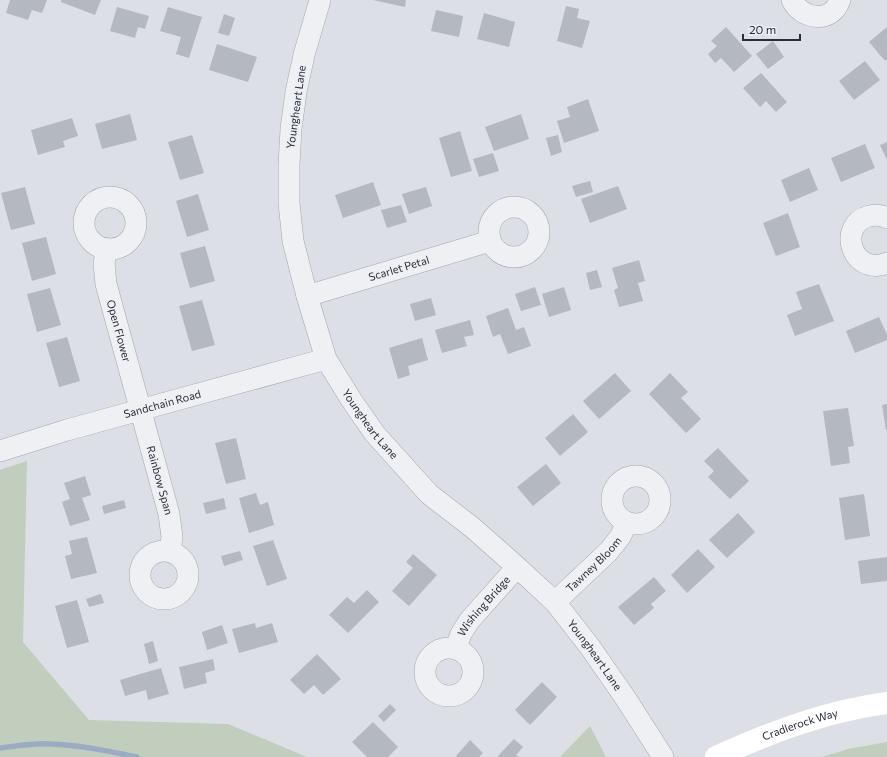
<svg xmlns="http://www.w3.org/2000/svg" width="887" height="757" font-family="Commissioner,sans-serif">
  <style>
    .green { fill: #c1cebe }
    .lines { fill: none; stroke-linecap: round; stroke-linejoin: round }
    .stream { stroke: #9aabc2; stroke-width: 5.5 }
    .building { fill: #b4b8c1 }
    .street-casing { stroke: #a2a6ae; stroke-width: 22 }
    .street { stroke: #eff0f4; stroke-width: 21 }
    .secondary { stroke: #fff; stroke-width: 22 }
    .labels { text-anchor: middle; stroke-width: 3.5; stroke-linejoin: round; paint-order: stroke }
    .street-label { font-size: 11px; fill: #282d3a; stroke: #ebeef3 }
  </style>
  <rect width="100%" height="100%" fill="#dcdfe5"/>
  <g class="green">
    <polygon points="27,461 23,642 89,720 228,724 307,757 0,757 0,470"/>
    <polygon points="590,726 606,757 560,757"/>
    <polygon points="887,742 887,757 822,757 848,749"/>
  </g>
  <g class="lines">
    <path class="stream" d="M0,748C17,746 33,743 50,744C79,745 108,751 137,757"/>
  </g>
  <g class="building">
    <polygon points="10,0 47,0 42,13 32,10 28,20 6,13"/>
    <polygon points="61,0 101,0 95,15 61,2"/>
    <polygon points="373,0 406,0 405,7"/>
    <polygon points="566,6 579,9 577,18 590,21 582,48 557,41"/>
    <polygon points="117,7 149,16 145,29 138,27 135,38 110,31"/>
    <polygon points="168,7 202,17 189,58 176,54 181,37 160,31"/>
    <polygon points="436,10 463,16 459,37 431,31"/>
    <polygon points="484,13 515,22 509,47 477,39"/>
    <polygon points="224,14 235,18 229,36 218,33"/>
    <polygon points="726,27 752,56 734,72 721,58 715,63 708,54 717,46 711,41"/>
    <polygon points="887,27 887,59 885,61 869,42"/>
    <polygon points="773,41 784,57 768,69 756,54"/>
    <polygon points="217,44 257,57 248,82 209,70"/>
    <polygon points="865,61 880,80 854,100 839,81"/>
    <polygon points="761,73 787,102 776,112 766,101 760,107 743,88"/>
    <polygon points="588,99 599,131 564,143 557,121 570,117 567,107"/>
    <polygon points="130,114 137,140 102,149 95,124"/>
    <polygon points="521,114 529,139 494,151 485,127"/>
    <polygon points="72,118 78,136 63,141 65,147 38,155 31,130"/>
    <polygon points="460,131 472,171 451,177 439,138"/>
    <polygon points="192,135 204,173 180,180 168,142"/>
    <polygon points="558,135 562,152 551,156 546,138"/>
    <polygon points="887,142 887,160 880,145"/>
    <polygon points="865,144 875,168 841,182 831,158"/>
    <polygon points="493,153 499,171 479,177 473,159"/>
    <polygon points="809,168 818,190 790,202 781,180"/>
    <polygon points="590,181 593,192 576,197 572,186"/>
    <polygon points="373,182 381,205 343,218 335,195"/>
    <polygon points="618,186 627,209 590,223 581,199"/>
    <polygon points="25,187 35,224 11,230 1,193"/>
    <polygon points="426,187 432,206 409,214 402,194"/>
    <polygon points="198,194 209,230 187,237 176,201"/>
    <polygon points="401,205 407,222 387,228 381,210"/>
    <polygon points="788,213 800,247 776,256 763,223"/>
    <polygon points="46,237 56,274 32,281 22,243"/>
    <polygon points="205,246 215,281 190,288 180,253"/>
    <polygon points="639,260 645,281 638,283 643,301 619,307 614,290 618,288 612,268"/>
    <polygon points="597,270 602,287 590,290 586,273"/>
    <polygon points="819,284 834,321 795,336 787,315 802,309 796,292"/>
    <polygon points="535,287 541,305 521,311 515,294"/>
    <polygon points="564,287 571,310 549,317 542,294"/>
    <polygon points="50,288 61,325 37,332 27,294"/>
    <polygon points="431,298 436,315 415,321 410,304"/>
    <polygon points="202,300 215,345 192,351 179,306"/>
    <polygon points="508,308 516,330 524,327 531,346 508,354 500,334 493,337 486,316"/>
    <polygon points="879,317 887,335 887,340 855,353 846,331"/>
    <polygon points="470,320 474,335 464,337 467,346 442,353 435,330"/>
    <polygon points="67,337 80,381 59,387 46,343"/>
    <polygon points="422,338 428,360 408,366 410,375 398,379 389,348"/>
    <polygon points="615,373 631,391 599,419 583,401"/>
    <polygon points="670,373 688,392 681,398 701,419 686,433 649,394"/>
    <polygon points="887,404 887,430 886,430 882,405"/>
    <polygon points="848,408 854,446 848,447 850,463 831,466 823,411"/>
    <polygon points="573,414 588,432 560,456 545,438"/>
    <polygon points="236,438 246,479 226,484 215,443"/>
    <polygon points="718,448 749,481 730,499 708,477 714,471 704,461"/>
    <polygon points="546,464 561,483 533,506 517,487"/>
    <polygon points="85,476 91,495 82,498 90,520 70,526 62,502 70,499 64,483"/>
    <polygon points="256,493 260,505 268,502 274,525 249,533 239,498"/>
    <polygon points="864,494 870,536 845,540 839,498"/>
    <polygon points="224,498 226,509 206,514 203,503"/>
    <polygon points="124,500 126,508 104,514 102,506"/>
    <polygon points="738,513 755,532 727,558 709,540"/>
    <polygon points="87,537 97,573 71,579 65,556 72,554 69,541"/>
    <polygon points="273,540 287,579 267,586 253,546"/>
    <polygon points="698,549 715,567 687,593 671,575"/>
    <polygon points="240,551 243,560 224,566 221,556"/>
    <polygon points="413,554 437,575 409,606 392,591 413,568 406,562"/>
    <polygon points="887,557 887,581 861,584 858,561"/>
    <polygon points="654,577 666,591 651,604 654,608 634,625 618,607"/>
    <polygon points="367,590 379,602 348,633 329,615 347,597 354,603"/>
    <polygon points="101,594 104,603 89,607 86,599"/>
    <polygon points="77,600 89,642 67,648 55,606"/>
    <polygon points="255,623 256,628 272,623 278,642 239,653 232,629"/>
    <polygon points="222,625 228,643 207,650 202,632"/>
    <polygon points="153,641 158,661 149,664 144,644"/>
    <polygon points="317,654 341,679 323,695 314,685 304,694 290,680"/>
    <polygon points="213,659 215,670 205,673 207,683 184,689 179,667"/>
    <polygon points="161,668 169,694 148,700 146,690 125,696 120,680"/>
    <polygon points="542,682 557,697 530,725 515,710"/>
    <polygon points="390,704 396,710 384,722 378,716"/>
    <polygon points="373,722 398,747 388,757 367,757 352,742"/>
    <polygon points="514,739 523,747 516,755 519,757 497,757"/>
    <polygon points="470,740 483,753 479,757 457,757 456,756"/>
  </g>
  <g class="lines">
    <g class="street-casing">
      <g id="street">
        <path id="s1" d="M320,0L304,55L296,92L291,129L289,165V203L293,241L307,296L326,359L352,401L375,434L429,494L473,528L517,567L555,602L590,647L626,699L663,757"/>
        <path d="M792,0C802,20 832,24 840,0"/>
        <circle cx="110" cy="223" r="26"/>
        <circle cx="514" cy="232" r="25"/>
        <path d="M887,218C882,215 875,215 869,216C836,225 852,277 887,263"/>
        <path id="s2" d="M107,249L104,263L106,284L169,514L172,537L170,551"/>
        <path id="s3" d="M307,296L490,241"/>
        <path id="s4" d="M0,451L67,430L326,359"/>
        <circle cx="636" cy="500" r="24"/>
        <circle cx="164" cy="575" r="24"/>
        <path id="s5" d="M555,602L608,552L620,537L627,523"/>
        <circle cx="449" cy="672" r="24"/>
        <path id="s6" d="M456,648L461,634L469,621L517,567"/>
      </g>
    </g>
    <use href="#street" class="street"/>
    <path class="secondary" id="s7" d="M716,757C771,732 827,711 887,703"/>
  </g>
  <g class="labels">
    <g class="street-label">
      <text transform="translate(296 107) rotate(-82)" y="4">Youngheart Lane</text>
      <text dy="4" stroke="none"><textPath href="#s3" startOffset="96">Scarlet Petal</textPath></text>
      <text dy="4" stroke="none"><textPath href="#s2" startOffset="84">Open Flower</textPath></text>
      <text dy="4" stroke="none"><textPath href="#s4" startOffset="169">Sandchain Road</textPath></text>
      <text dy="4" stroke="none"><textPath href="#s1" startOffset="446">Youngheart Lane</textPath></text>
      <text dy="4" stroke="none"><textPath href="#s2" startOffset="239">Rainbow Span</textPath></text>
      <text dy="4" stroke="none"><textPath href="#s5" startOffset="54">Tawney Bloom</textPath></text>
      <text dy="4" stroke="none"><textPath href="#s6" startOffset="51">Wishing Bridge</textPath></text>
      <text dy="4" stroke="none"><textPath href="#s1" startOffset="770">Youngheart Lane</textPath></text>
      <text dy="4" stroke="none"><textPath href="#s7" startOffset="90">Cradlerock Way</textPath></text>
    </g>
  </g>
  <path d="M743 34v6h57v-6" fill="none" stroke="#282d3a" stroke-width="2"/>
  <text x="749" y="34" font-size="12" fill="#282d3a" stroke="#ebeef3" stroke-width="3" paint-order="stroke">20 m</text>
</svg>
